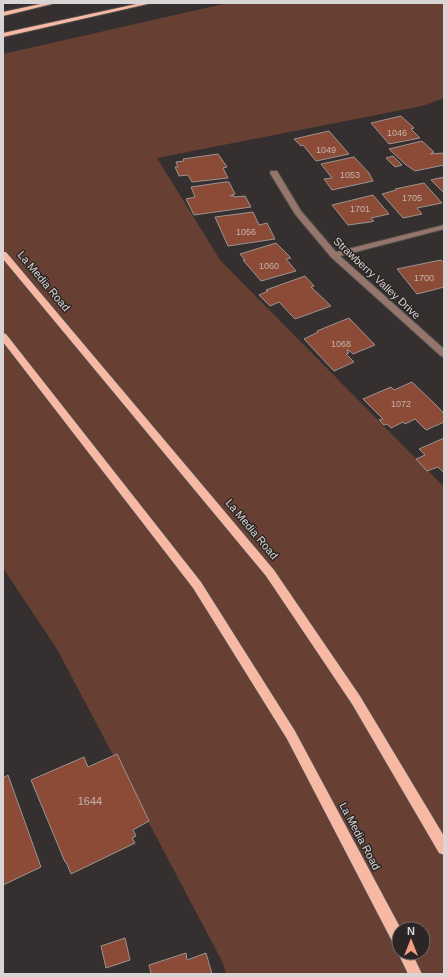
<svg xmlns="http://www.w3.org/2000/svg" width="447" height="977" font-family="Arial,sans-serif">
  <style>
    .green { fill: #674033; fill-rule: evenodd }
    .building { fill: #8c4b36; stroke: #9a9493 }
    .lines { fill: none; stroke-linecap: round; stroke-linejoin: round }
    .minor-casing { stroke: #524e4d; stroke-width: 2 }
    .major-casing { stroke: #524e4d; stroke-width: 2 }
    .minor { fill: #94766c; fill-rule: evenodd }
    .major { fill: #f8b9a4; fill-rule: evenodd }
    .labels { text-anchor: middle; stroke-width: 3; stroke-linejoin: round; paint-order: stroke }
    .number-label { font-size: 9px; fill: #c5b2ac }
    .street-label { font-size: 11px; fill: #d8d5d4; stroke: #2b2625 }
    .near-number-label { font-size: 11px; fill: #c5b2ac }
  </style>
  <rect width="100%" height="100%" fill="#35302f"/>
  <path class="green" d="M228,3H444V98L422,106L157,158L220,260L444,487V974H226L223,963L57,649L3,568V54ZM399,929H423V953H399Z"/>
  <g class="building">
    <polygon points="401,116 414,128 411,129 420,138 389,144 371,123"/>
    <polygon points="329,131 349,154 316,161 303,145 301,146 294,139"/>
    <polygon points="422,141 434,152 430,154 444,153 444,165 415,171 405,164 389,149"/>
    <polygon points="218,154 227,167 223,168 228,178 192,182 188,175 179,176 175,167 178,167 176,162 184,161 183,159"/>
    <polygon points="393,156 402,165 395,167 386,158"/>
    <polygon points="354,157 369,173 373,181 332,190 324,179 332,178 321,164"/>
    <polygon points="444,177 444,193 431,180"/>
    <polygon points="225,182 229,182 235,194 230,196 233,195 234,197 245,196 251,207 194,215 186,199 195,197 191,187"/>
    <polygon points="424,183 442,203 417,208 422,214 403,218 382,194 396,190 395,189"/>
    <polygon points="373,195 389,214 371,218 374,221 370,222 348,225 332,205"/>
    <polygon points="253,212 259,225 267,223 275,239 228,246 215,217"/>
    <polygon points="276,243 291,258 286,259 296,271 261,281 243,260 245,260 240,254"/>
    <polygon points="441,260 444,263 444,287 429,291 417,294 397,269"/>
    <polygon points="305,276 314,286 311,287 331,306 295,319 279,302 270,306 259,295 268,291 266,290"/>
    <polygon points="349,318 375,345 353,354 350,351 347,350 349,353 346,354 354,362 334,371 304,339 318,332 317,331"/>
    <polygon points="412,382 440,409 444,414 444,422 426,430 415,419 405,424 403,422 391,428 387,424 384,425 379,420 383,419 363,399 391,387 394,390"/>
    <polygon points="444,438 444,473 438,467 427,471 416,459 425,455 419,449"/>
    <polygon points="117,754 149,821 133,830 136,836 132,838 135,843 71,874 66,862 65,862 31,780 84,757 88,767"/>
    <polygon points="8,775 41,867 3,885 3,778"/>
    <polygon points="125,938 130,960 106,968 101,946"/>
    <polygon points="186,953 187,960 206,953 212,974 149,974 151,973 149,965"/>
  </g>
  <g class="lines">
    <g class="minor-casing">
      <polygon id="minor" points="271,171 277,171 301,211 336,252 444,225 444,229 340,256 444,349 444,357 441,356 331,257 295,214 270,173"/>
    </g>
    <g class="major-casing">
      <g id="major">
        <polygon points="45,3 56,3 3,16 3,12"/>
        <polygon points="141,3 152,3 3,37 3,33"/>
        <polygon points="3,252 6,252 274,570 360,696 444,836 444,855 439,853 352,704 266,576 3,259"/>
        <polygon points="3,333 6,334 201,582 295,731 401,929 399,929 399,947 394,945 287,739 193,588 3,342"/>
        <polygon points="399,950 399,953 412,953 422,974 408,974 398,953"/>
      </g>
    </g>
    <use href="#minor" class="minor"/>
    <use href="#major" class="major"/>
  </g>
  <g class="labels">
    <g class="number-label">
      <text x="397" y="136">1046</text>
      <text x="326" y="153">1049</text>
      <text x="350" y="178">1053</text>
      <text x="412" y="201">1705</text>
      <text x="360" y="212">1701</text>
      <text x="246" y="235">1056</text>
      <text x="269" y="269">1060</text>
      <text x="424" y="281">1700</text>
      <text x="341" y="347">1068</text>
      <text x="401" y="407">1072</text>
    </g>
    <g class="street-label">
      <text transform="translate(377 278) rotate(43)" y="4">Strawberry Valley Drive</text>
      <text transform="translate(44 281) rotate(50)" y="4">La Media Road</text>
      <text transform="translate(252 529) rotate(50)" y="4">La Media Road</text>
      <text transform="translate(360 836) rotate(62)" y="4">La Media Road</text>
    </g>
    <g class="near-number-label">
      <text x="90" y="805">1644</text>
    </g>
  </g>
  <rect width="447" height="977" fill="none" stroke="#d8d5d4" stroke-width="8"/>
  <g transform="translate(411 941)"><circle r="19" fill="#2b2625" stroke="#706c6b"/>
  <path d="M0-3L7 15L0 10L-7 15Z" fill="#f39f84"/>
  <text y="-6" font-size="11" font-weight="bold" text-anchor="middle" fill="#d8d5d4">N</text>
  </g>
</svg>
